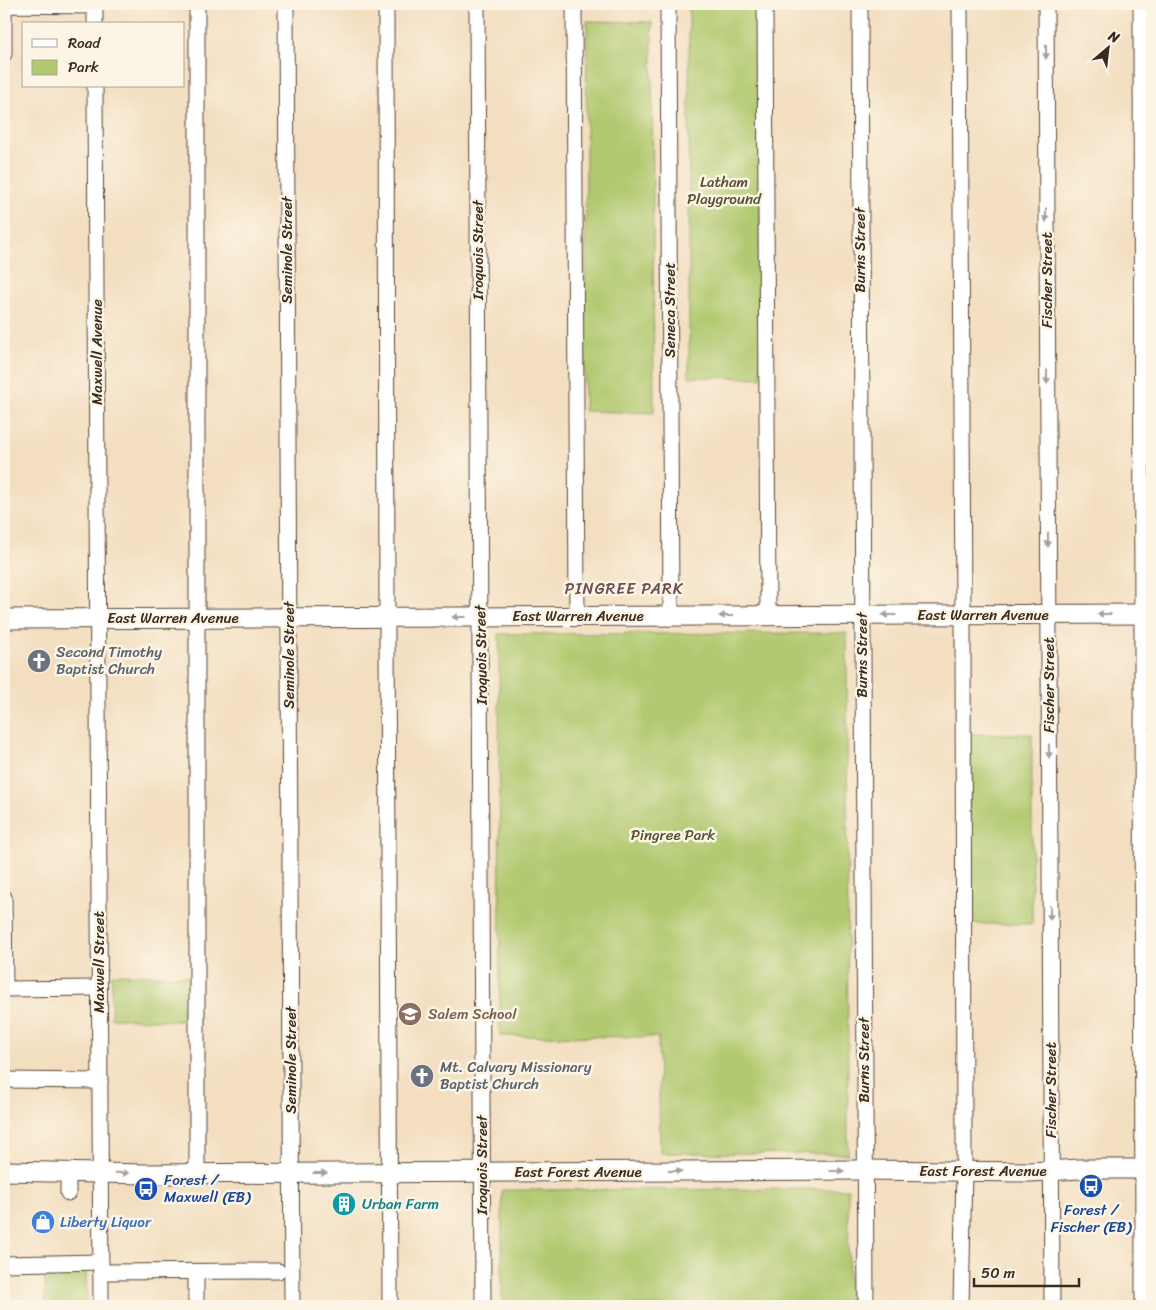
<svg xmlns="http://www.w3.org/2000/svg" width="1156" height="1310" font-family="Sriracha,sans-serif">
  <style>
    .green { fill: #b1c96f; stroke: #767a46 }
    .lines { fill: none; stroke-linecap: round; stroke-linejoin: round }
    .minor-casing { stroke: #574536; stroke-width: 17 }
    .major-casing { stroke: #574536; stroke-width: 21 }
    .minor { stroke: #fff; stroke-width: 15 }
    .major { stroke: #fff; stroke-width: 19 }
    .oneway { fill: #a79f9a }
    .labels { text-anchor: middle; stroke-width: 5; stroke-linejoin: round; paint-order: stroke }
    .park-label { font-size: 15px; fill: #585232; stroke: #fcf5e5 }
    .street-label { font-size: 15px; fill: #3b2a1e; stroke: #fcf5e5 }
    .worship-label { font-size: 15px; fill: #5b616d; stroke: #fcf5e5; text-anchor: start }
    .education-label { font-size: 15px; fill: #785e54; stroke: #fcf5e5; text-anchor: start }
    .transit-label { font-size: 15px; fill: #164399; stroke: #fcf5e5; text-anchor: start }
    .culture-label { font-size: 15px; fill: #0d838f; stroke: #fcf5e5; text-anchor: start }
    .shop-label { font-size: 15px; fill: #366cbe; stroke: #fcf5e5; text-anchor: start }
    .neighbourhood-label { font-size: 16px; letter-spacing: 1px; fill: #6e5054; stroke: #fcf5e5 }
  </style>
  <rect width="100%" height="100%" fill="#fcf5e5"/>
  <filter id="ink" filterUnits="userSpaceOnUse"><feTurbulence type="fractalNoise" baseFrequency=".02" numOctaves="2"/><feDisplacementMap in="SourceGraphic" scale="10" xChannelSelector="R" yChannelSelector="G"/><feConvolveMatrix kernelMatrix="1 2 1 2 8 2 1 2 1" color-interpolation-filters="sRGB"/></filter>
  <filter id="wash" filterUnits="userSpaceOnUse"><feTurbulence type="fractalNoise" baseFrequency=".0096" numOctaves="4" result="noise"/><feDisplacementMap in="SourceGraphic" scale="20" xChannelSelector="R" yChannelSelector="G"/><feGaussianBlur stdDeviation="1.12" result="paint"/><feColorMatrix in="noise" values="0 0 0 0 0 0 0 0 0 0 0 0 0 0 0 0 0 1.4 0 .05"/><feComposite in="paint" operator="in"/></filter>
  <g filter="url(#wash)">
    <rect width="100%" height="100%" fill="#f3dec0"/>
    <g class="green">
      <polygon points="689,4 759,4 761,378 689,377"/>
      <polygon points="587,21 652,22 654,413 584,411"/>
      <polygon points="847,633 848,1154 660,1153 658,1037 500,1036 499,634"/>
      <rect x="969" y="734" width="63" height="190"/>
      <polygon points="112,974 197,976 197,1022 111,1018"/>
      <polygon points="848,1189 849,1306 502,1306 502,1190"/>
      <polygon points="45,1270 86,1270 87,1306 45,1306"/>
    </g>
  </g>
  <g filter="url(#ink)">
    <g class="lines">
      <g class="minor-casing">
        <g id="minor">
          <polyline points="95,4 95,24"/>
          <polyline points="197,4 197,1174"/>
          <polyline points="286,4 292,1306"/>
          <polyline points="386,4 387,632 390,1306"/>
          <polyline points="477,4 483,1306"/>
          <polyline points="574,4 577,616"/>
          <polyline points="668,4 671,616"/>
          <polyline points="765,4 768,615"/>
          <polyline points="860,4 866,1306"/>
          <polyline points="960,4 963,615 964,1171 961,1306"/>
          <polyline points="1046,4 1052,1306"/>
          <polyline points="1141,4 1143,1306"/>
          <polyline points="4,54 4,5 95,6"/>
          <polyline points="95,86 101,1306"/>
          <polyline points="4,897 5,989"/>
          <polyline points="4,989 99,988"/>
          <polyline points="4,1080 100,1081"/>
          <polyline points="68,1172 68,1193"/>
          <polyline points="4,1264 101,1262"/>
          <polyline points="101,1272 278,1271"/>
          <polyline points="196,1272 196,1306"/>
        </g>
      </g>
      <g class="major-casing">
        <g id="major">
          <polyline points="4,619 1152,614"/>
          <polyline points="4,1171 145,1174 865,1170 1030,1172 1079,1169 1152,1169"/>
        </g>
      </g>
      <use href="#minor" class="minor"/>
      <use href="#major" class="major"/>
    </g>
    <defs><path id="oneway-solid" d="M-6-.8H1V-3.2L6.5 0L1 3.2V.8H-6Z" transform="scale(1.25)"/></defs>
    <g class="oneway">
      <use href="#oneway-solid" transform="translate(1046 52) rotate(90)"/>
      <use href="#oneway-solid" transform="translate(1046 215) rotate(90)"/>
      <use href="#oneway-solid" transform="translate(1047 377) rotate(90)"/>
      <use href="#oneway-solid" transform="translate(1048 540) rotate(90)"/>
      <use href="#oneway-solid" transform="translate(1104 614) rotate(180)"/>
      <use href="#oneway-solid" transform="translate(889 615) rotate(180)"/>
      <use href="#oneway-solid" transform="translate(726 616) rotate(180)"/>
      <use href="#oneway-solid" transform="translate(459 617) rotate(180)"/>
      <use href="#oneway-solid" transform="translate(1049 751) rotate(90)"/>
      <use href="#oneway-solid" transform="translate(1050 913) rotate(90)"/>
      <use href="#oneway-solid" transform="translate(675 1171)"/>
      <use href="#oneway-solid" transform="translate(837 1171)"/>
      <use href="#oneway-solid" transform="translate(122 1173) rotate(2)"/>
      <use href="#oneway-solid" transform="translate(320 1173)"/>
    </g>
  </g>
  <defs>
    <g id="church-disc" transform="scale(1.25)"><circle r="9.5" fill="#6b7280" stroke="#fcf5e5"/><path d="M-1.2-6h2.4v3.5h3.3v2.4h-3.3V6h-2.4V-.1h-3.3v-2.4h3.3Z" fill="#fff"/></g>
    <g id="school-disc" transform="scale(1.25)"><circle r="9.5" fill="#8d6e63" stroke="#fcf5e5"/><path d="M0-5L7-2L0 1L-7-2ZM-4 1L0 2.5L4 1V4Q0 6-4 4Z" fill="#fff"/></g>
    <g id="bus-disc" transform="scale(1.25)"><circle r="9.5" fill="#1a4fb4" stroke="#fcf5e5"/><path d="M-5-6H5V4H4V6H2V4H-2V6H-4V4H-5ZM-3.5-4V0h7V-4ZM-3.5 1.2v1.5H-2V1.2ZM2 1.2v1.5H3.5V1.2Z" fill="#fff"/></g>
    <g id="building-disc" transform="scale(1.25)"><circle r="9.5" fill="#0f9aa8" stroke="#fcf5e5"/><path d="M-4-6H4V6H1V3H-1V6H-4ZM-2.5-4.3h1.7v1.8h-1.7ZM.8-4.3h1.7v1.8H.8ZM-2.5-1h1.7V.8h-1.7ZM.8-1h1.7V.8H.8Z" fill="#fff"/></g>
    <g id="shop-disc" transform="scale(1.25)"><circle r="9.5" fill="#3f7fe0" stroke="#fcf5e5"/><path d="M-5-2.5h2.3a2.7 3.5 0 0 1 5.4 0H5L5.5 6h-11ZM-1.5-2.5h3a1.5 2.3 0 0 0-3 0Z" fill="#fff"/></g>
  </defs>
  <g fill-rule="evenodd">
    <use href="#church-disc" x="39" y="661"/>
    <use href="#school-disc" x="410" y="1014"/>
    <use href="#church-disc" x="422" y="1076"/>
    <use href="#bus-disc" x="1091" y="1186"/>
    <use href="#bus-disc" x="146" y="1189"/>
    <use href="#building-disc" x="344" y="1204"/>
    <use href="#shop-disc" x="43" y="1222"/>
  </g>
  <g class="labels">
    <g class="park-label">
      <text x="724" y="187">Latham<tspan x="724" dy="17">Playground</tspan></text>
      <text x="673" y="840">Pingree Park</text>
    </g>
    <g class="street-label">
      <text transform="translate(287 250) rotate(-90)" y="5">Seminole Street</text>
      <text transform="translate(478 250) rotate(-90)" y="5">Iroquois Street</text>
      <text transform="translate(860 250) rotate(-90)" y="5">Burns Street</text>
      <text transform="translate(1047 280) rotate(-90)" y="5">Fischer Street</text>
      <text transform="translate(670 310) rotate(-90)" y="5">Seneca Street</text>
      <text transform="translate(97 352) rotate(-90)" y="5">Maxwell Avenue</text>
      <text x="983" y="620">East Warren Avenue</text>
      <text x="578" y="621">East Warren Avenue</text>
      <text x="173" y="623">East Warren Avenue</text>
      <text transform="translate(289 655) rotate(-90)" y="5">Seminole Street</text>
      <text transform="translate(481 655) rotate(-91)" y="5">Iroquois Street</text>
      <text transform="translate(862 655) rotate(-90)" y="5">Burns Street</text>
      <text transform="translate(1049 685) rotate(-90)" y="5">Fischer Street</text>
      <text transform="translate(99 962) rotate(-90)" y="5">Maxwell Street</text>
      <text transform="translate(291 1060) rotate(-90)" y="5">Seminole Street</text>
      <text transform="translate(864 1060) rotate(-90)" y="5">Burns Street</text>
      <text transform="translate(1051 1090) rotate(-90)" y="5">Fischer Street</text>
      <text transform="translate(482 1165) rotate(-90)" y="5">Iroquois Street</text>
      <text x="983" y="1176">East Forest Avenue</text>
      <text x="578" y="1177">East Forest Avenue</text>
    </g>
    <g class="worship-label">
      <text x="56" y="657">Second Timothy<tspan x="56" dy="17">Baptist Church</tspan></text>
      <text x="440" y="1072">Mt. Calvary Missionary<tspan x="440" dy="17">Baptist Church</tspan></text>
    </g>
    <g class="education-label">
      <text x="428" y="1019">Salem School</text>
    </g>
    <g class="transit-label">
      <text x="164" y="1185">Forest /<tspan x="164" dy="17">Maxwell (EB)</tspan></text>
      <text x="1091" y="1215" text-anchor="middle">Forest /<tspan x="1091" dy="17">Fischer (EB)</tspan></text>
    </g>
    <g class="culture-label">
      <text x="362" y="1209">Urban Farm</text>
    </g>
    <g class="shop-label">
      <text x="60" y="1227">Liberty Liquor</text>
    </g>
    <g class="neighbourhood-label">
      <text x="624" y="594">PINGREE PARK</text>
    </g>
  </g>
  <rect width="1156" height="1310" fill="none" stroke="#fcf5e5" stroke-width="20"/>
  <rect x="22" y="22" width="162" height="65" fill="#fcf5e5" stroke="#afa495"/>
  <rect x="32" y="39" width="25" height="8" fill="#ffffff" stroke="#afa495"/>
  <text x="68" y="48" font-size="15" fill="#3b2a1e">Road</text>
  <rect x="32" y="60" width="25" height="15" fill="#b1c96f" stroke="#afa495"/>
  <text x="68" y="72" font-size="15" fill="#3b2a1e">Park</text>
  <g transform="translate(1108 48) rotate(28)" stroke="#fcf5e5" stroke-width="4" paint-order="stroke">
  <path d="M0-4L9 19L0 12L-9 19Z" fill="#3b2a1e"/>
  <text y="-8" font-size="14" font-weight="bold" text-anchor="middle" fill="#3b2a1e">N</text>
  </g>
  <path d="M974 1278v8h105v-8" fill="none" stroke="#3b2a1e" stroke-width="2.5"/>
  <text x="981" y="1278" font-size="15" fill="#3b2a1e" stroke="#fcf5e5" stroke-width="4" paint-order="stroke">50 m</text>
</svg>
